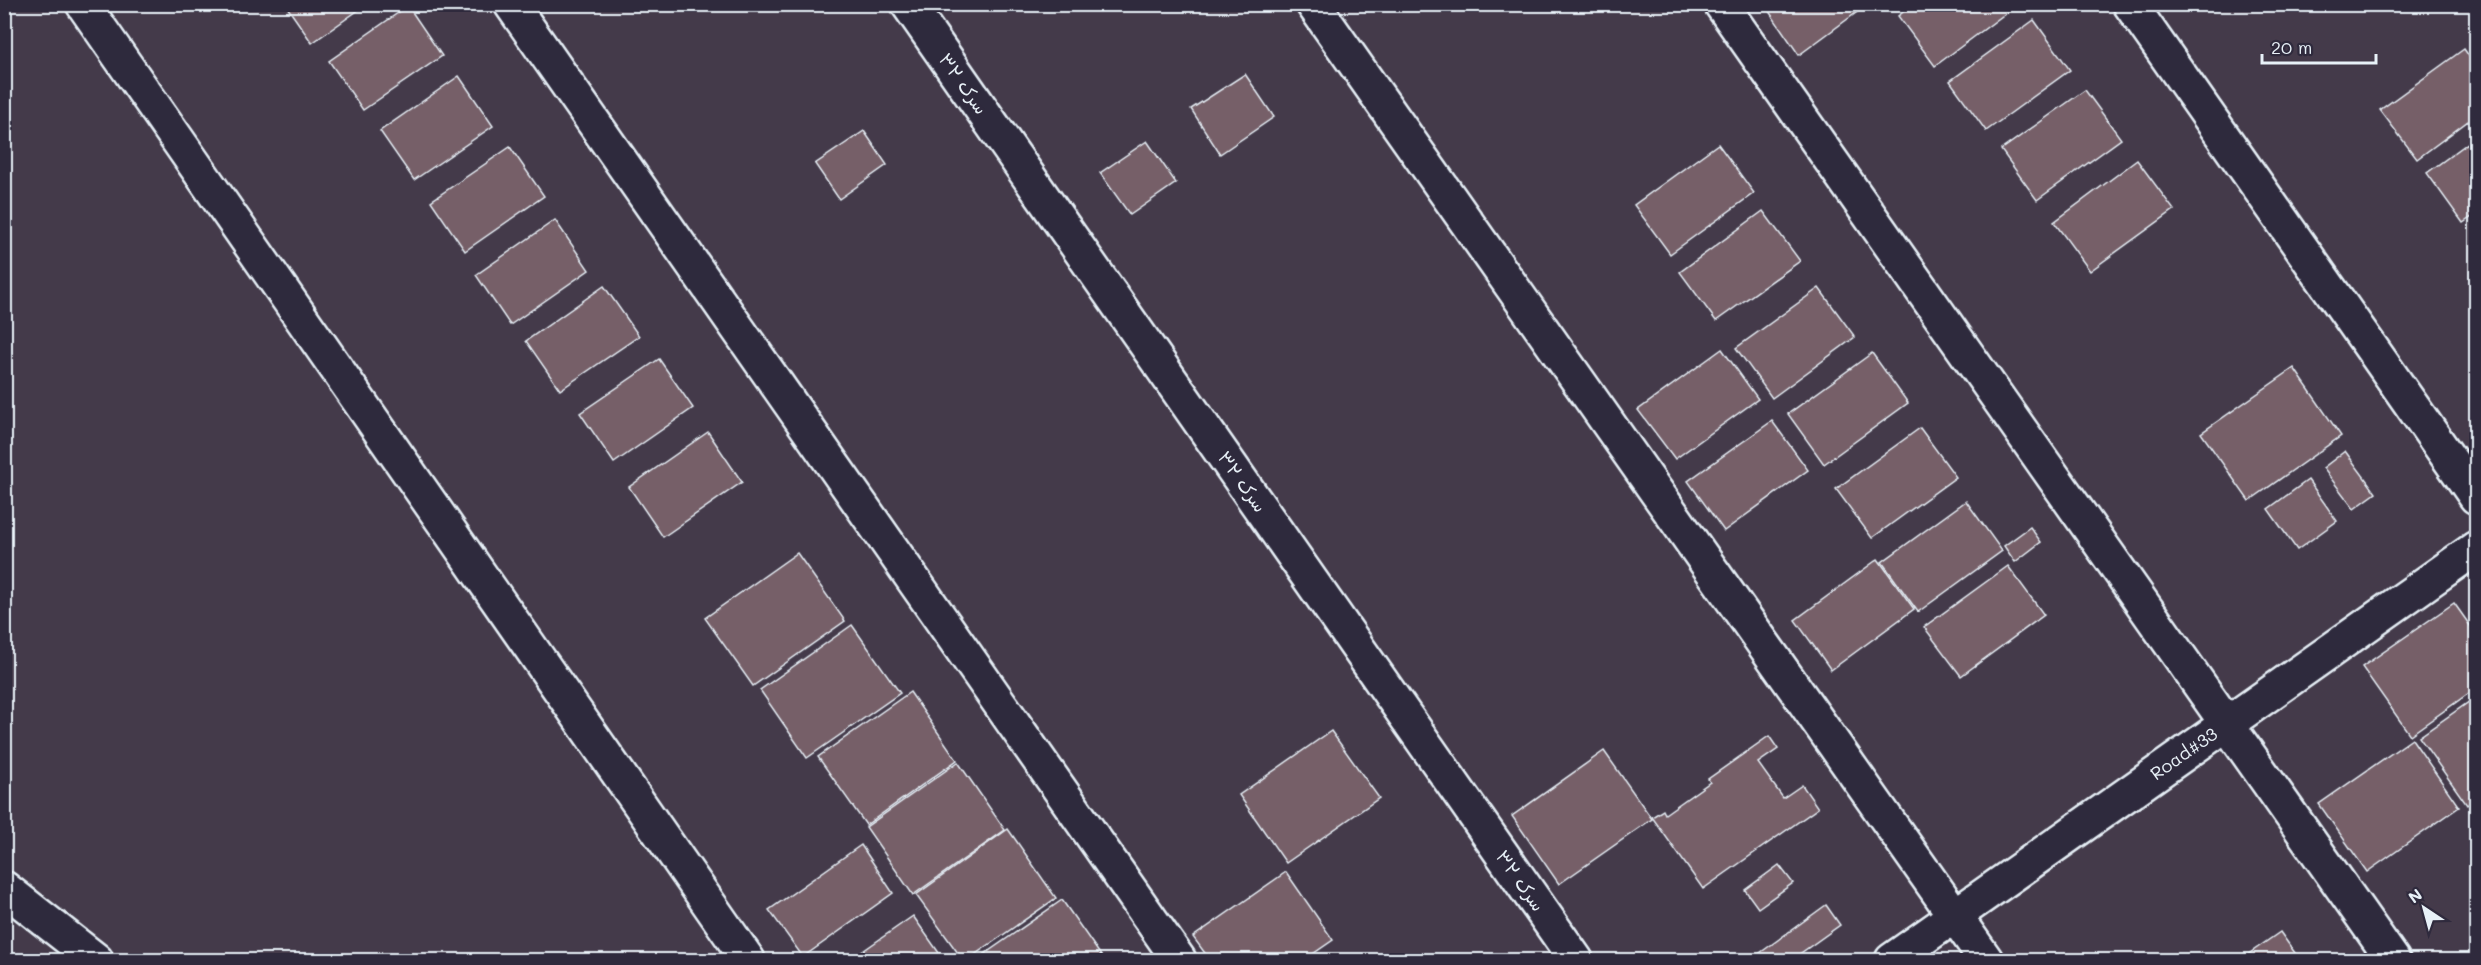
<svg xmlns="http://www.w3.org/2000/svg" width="2481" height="965" font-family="Mali,'Playpen Sans Arabic',sans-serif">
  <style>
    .building { fill: #765e67; stroke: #e8f1f8; stroke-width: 1.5 }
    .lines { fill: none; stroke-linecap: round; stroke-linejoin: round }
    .minor-casing { stroke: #e8f1f8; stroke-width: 38 }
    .minor { stroke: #2f2a3d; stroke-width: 33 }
    .labels { text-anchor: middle; stroke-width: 5; stroke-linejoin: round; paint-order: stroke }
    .street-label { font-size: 18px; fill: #e8f1f8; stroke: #2f2a3d }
  </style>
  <rect width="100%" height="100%" fill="#443a4a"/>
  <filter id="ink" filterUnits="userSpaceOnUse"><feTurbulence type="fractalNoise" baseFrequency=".0167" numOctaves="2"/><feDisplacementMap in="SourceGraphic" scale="12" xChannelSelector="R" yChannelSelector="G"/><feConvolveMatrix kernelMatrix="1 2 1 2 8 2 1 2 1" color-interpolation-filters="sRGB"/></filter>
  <g filter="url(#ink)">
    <g class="building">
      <polygon points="285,4 367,4 312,43"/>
      <polygon points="1391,4 1403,4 1395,10"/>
      <polygon points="1764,4 1868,4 1799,55"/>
      <polygon points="1914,4 2018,4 1935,66 1898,16"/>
      <polygon points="408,6 442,56 363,110 329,61"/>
      <polygon points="2034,20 2070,70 1986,131 1950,81"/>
      <polygon points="2464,49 2476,66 2476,115 2417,159 2380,110"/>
      <polygon points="1245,74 1274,117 1220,154 1191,109"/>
      <polygon points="459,76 493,126 414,180 380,131"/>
      <polygon points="2085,90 2121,139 2037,200 2001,150"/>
      <polygon points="864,131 887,165 839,199 815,164"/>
      <polygon points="2476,137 2476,214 2463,223 2427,173"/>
      <polygon points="1147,141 1176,183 1130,215 1100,173"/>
      <polygon points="1718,144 1754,193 1670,254 1634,205"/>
      <polygon points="510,147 544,196 465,251 431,201"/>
      <polygon points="2137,160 2174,210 2090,271 2054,222"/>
      <polygon points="1763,211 1800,261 1716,321 1680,272"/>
      <polygon points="555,220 589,270 510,325 476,275"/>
      <polygon points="604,286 639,336 560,390 526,341"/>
      <polygon points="1819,288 1855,337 1772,398 1736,348"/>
      <polygon points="1722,349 1758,399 1675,459 1638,410"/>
      <polygon points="1872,353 1908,403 1824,464 1788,414"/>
      <polygon points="659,359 693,408 614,463 580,413"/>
      <polygon points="2294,368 2341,436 2249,501 2201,433"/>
      <polygon points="1772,421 1808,470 1724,531 1688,481"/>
      <polygon points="1920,428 1956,477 1872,538 1836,489"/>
      <polygon points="708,432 742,482 663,537 629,487"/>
      <polygon points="2345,451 2376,493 2354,509 2323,468"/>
      <polygon points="2308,480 2337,521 2297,550 2268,509"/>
      <polygon points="1966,501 2002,551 1918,612 1882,562"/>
      <polygon points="2030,527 2041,542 2015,562 2004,546"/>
      <polygon points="797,553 845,621 753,686 705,618"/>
      <polygon points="1878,559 1914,609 1831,670 1795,620"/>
      <polygon points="2008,566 2044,615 1961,676 1924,627"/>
      <polygon points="2454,603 2476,634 2476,688 2410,735 2362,667"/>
      <polygon points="852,625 900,693 807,758 760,690"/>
      <polygon points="910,692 957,760 866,825 818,757"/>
      <polygon points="2476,697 2476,798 2467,805 2419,737"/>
      <polygon points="1331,731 1379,798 1286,863 1239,795"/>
      <polygon points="1769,736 1778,749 1758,763 1783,798 1802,785 1818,808 1703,889 1652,817 1663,810 1665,814 1710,782 1708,779"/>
      <polygon points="2412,739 2459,807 2367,872 2319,804"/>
      <polygon points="1604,751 1652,819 1559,884 1512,816"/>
      <polygon points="958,762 1005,830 913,895 866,827"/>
      <polygon points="1008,829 1056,898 967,960 963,960 916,895"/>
      <polygon points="861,845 893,893 803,957 769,910"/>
      <polygon points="1779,865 1793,883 1758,908 1745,890"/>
      <polygon points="1286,872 1333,940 1304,960 1210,960 1193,937"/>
      <polygon points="1062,900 1104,960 976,960"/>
      <polygon points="1826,905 1840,925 1791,960 1755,960 1753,958"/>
      <polygon points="913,916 944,960 850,960"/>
      <polygon points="2280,932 2300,960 2240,960"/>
    </g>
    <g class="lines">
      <g class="minor-casing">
        <g id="minor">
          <polyline points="83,4 748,960"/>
          <polyline points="511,4 1179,960"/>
          <polyline points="908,4 1576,960"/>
          <polyline points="1313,4 1986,960"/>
          <polyline points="1721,4 2393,960"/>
          <polyline points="2130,4 2476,497"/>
          <polyline points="4,888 96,960"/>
          <polyline points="1892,960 2476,548"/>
        </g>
      </g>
      <use href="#minor" class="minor"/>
    </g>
  </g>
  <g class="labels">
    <g class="street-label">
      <text transform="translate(963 84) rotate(55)" y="6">سرک ۳۲</text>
      <text transform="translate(1242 482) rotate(55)" y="6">سرک ۳۲</text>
      <text transform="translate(2184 754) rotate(-35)" y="6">Road#33</text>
      <text transform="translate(1520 881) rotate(55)" y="6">سرک ۳۲</text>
    </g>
  </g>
  <rect width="2481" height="965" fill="none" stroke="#2f2a3d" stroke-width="24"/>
  <rect x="12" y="12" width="2457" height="941" fill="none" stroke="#e8f1f8" stroke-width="2" filter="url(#ink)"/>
  <g transform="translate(2424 908) rotate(324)" stroke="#2f2a3d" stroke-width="4.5" paint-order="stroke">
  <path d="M0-4.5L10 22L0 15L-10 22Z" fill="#e8f1f8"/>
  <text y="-9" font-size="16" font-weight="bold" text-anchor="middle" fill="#e8f1f8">N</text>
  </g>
  <path d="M2262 54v9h114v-9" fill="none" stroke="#e8f1f8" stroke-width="3"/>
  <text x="2271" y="54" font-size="18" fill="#e8f1f8" stroke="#2f2a3d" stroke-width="4.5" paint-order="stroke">20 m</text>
</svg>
